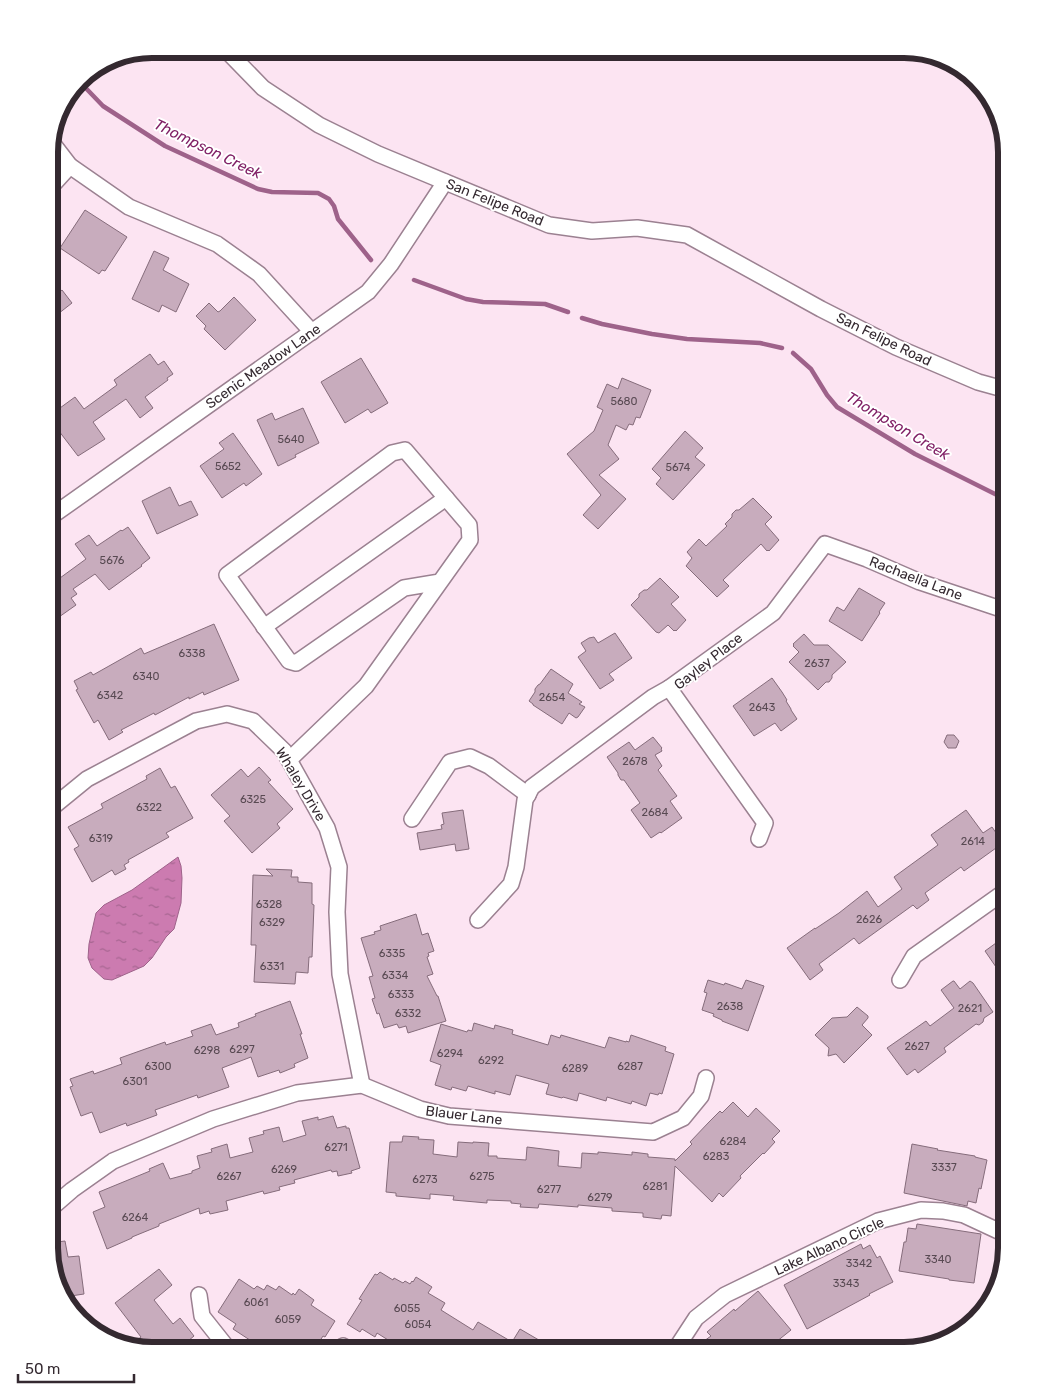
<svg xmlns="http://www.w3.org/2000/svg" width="1056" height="1399" font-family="Rubik,sans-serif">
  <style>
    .water { fill: url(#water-ripples); stroke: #9e628a }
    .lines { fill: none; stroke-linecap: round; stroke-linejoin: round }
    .stream { stroke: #9e628a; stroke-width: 4.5 }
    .building { fill: #c8acbd; stroke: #856c7b }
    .minor-casing { stroke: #9b8191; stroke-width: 18 }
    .minor { stroke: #fff; stroke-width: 15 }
    .labels { text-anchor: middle; stroke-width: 4; stroke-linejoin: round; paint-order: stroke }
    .number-label { font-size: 11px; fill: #594a53 }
    .street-label { font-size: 14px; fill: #342930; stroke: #fff }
    .water-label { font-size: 15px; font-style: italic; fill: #802166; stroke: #fff }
    .rim { fill: none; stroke: #342930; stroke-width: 6 }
  </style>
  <defs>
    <pattern id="water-ripples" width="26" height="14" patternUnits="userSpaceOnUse" patternTransform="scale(1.25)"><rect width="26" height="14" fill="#cc7bb0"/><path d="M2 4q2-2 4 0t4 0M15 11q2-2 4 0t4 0" fill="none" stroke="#a66590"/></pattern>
  </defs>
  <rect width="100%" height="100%" fill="#fce4f2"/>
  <polygon class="water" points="178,857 181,866 182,878 181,903 174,929 166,937 152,958 144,966 112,980 104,979 92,968 88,958 89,944 96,913 104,905 132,890"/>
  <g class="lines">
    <g class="stream">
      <polyline points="79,81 103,106 165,146 258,189 272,192 318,193 329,199 334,206 338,219 371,260"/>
      <polyline points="414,280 466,299 483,302 545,304 568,312"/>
      <polyline points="582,318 602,324 652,334 687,339 760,343 782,348"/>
      <polyline points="793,353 811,369 827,395 837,407 915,454 1007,500"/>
    </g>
  </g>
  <g class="building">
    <polygon points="85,210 127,237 105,271 102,270 99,274 60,248"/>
    <polygon points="154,251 169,258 163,270 189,284 176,312 162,305 159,312 132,299"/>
    <polygon points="62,290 72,303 49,321 49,301"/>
    <polygon points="234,297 256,320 225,350 204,329 206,326 196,316 209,303 218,312 220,311"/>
    <polygon points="150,354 158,365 164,361 173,374 167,378 168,380 145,397 153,408 140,418 126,399 93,422 105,439 78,456 49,418 49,416 75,397 84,409 117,385 114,380"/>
    <polygon points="361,358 388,403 371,413 368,409 345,423 321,382"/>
    <polygon points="622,378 651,390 640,418 636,417 633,425 629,424 626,430 616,425 608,445 619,459 599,475 626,499 598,529 583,515 601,495 567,454 594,431 603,410 597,407 607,384 618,389"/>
    <polygon points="303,408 319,443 295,455 296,457 278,466 257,420 272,413 275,420"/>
    <polygon points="685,431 703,448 695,457 705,465 673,500 656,484 661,478 652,469"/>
    <polygon points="233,433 262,474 246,486 244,483 222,498 200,466 224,449 219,443"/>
    <polygon points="170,487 179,506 191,501 198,515 157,534 142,501"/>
    <polygon points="753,498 772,517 765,524 779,540 769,551 768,550 767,551 761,544 723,580 729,586 717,597 686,566 692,558 687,552 699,539 706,546 727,526 725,524 732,517 732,514 736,510 739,510"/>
    <polygon points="128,527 150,558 141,565 142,566 109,590 95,574 73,589 77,594 71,598 76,605 59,617 49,603 49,586 86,559 75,544 89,535 97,546 121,530 122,531"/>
    <polygon points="660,578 679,597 671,604 686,620 676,631 675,630 674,631 668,625 659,633 656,632 631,605 639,597 639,594 644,590 647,590"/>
    <polygon points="859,588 885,603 879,612 880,613 862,641 829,621 837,607 844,611"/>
    <polygon points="214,624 239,680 204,695 203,692 189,699 189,697 155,715 154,713 121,730 123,732 109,740 98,720 94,723 76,690 78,689 74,681 91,672 93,675 141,648 144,654"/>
    <polygon points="615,633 632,658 609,674 614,680 600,689 578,657 586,651 581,643 589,638 594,637 598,643"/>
    <polygon points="804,634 814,645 828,645 846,662 832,675 832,678 829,682 826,682 818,690 789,662 799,652 793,646 794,645 793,644"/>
    <polygon points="551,669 573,684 568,693 582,702 579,704 585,707 578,717 576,718 569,713 562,724 533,705 533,704 529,701 535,692 535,689 538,685 540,684"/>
    <polygon points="772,678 782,692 787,700 786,701 791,709 791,710 797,719 781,731 775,723 754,736 733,706"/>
    <polygon points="947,735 954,735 959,741 956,748 948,748 944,742"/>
    <polygon points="653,737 662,748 661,749 662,751 655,755 662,766 658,770 677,796 670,801 682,818 661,833 660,832 651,838 631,810 640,803 624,780 621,780 618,775 618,773 607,757 629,742 635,750"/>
    <polygon points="259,767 271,780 268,782 293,809 277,824 280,828 252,853 224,821 230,816 211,795 241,769 248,777"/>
    <polygon points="160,768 171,788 175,786 193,818 166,833 169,837 128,860 129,862 124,865 126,869 115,875 112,870 92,882 74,849 79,846 68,827 103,808 101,804 147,779 146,776"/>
    <polygon points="463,810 469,849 456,851 455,844 420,850 417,833 442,829 441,825 444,824 442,813"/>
    <polygon points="966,810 983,833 992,827 1003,843 964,871 961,867 925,893 929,900 917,909 913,905 859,944 854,938 819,964 823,970 810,980 787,948 815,928 815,929 839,913 867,891 878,907 902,889 894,877 938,845 931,835"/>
    <polygon points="266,869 292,870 291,877 298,877 298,882 312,883 312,904 314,905 312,957 309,957 308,973 296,972 295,984 254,982 256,945 251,945 253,875 273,876"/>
    <polygon points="416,914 422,935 428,933 434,951 428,953 429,956 427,957 433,974 427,976 437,996 438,996 446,1021 408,1033 406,1026 399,1028 397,1024 384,1028 379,1013 377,1014 372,999 375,998 369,977 373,976 361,938 375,934 374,932 381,930 380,926"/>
    <polygon points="1007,935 1007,983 985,951"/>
    <polygon points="708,980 724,985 725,983 742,989 746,980 764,986 748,1031 722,1021 722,1020 713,1016 714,1014 702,1010 707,993 704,992"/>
    <polygon points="953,981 954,981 960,989 970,981 973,983 993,1012 984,1018 983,1022 979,1025 976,1024 944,1048 946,1052 918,1073 915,1069 907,1075 887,1048 926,1021 930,1026 954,1008 941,990"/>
    <polygon points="290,1001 302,1034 300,1034 308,1058 294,1064 295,1067 280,1073 279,1070 258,1077 251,1057 222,1068 229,1087 198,1098 197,1095 155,1110 157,1115 127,1126 126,1123 100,1133 92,1112 81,1116 70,1087 73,1086 70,1079 93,1071 94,1074 122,1064 120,1058 165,1042 166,1045 193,1036 191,1031 211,1024 216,1035 239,1027 238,1023 256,1016 255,1014"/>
    <polygon points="857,1007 868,1016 868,1018 862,1025 872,1035 844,1063 836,1054 828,1056 829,1048 815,1035 832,1018 847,1017"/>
    <polygon points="474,1023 494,1029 495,1025 513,1030 512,1034 548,1045 551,1035 560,1038 561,1035 605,1048 609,1037 626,1042 626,1041 629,1042 631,1035 666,1047 665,1051 674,1054 662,1094 659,1093 658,1095 650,1093 646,1106 632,1101 631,1104 607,1097 606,1101 579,1093 577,1101 563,1097 562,1098 546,1094 549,1084 516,1075 510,1095 495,1091 495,1094 468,1086 466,1091 452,1087 451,1090 435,1085 441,1065 430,1061 441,1024 467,1032 468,1030 472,1031"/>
    <polygon points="733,1102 748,1117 756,1108 780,1131 772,1139 775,1142 764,1154 763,1153 740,1176 741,1178 723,1197 719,1193 712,1202 675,1166 671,1216 662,1215 661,1219 643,1217 643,1213 612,1211 612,1208 578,1205 578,1207 539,1204 538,1208 520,1207 521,1204 511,1203 511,1201 487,1200 487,1203 453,1200 454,1196 430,1194 430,1199 396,1196 396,1193 386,1192 390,1142 402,1142 403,1136 419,1137 418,1139 434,1140 433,1154 457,1157 458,1142 473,1143 473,1142 489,1143 488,1156 497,1156 497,1158 526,1160 527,1147 559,1151 558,1166 581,1168 582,1153 598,1154 598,1152 632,1155 632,1152 648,1154 648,1157 675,1159 675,1161 692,1144 690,1142 709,1122 720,1111 722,1113"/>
    <polygon points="333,1116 337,1128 346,1126 346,1128 349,1128 360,1168 351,1171 352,1173 338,1176 337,1171 332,1172 331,1170 294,1180 295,1183 279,1187 280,1190 264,1194 263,1191 226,1201 228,1210 210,1214 209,1211 200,1214 199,1208 159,1224 159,1226 132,1237 132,1238 107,1249 93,1212 105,1207 99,1192 150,1171 149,1169 163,1163 170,1179 192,1173 192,1171 200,1168 197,1156 212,1152 211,1149 227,1144 230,1158 253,1152 249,1138 264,1134 263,1131 279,1127 283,1142 306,1135 302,1121 318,1117 318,1120"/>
    <polygon points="912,1144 938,1149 937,1150 975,1156 975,1157 987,1160 981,1189 979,1188 976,1203 968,1201 967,1206 904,1193"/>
    <polygon points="917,1224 981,1234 974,1283 949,1280 949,1279 899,1271 904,1242 906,1242 908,1228 916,1229"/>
    <polygon points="65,1241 68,1257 79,1256 84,1294 64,1297 49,1247 49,1243"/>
    <polygon points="861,1244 863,1249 870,1245 877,1258 880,1256 893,1282 869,1294 870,1295 807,1329 784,1285"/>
    <polygon points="159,1269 172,1285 154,1300 173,1324 180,1318 194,1336 188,1341 195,1350 151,1350 131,1345 141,1337 115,1303"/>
    <polygon points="380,1272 393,1280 394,1278 403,1283 405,1281 410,1284 412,1281 413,1282 416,1277 432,1287 428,1293 445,1303 441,1310 473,1330 478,1322 512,1342 520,1329 556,1350 404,1350 377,1333 375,1337 362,1329 360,1332 347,1324 362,1300 359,1299 375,1274 377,1275"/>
    <polygon points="239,1279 254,1289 257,1286 264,1290 267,1285 276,1290 279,1286 292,1295 293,1293 295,1295 299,1289 314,1300 311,1305 335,1321 325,1337 323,1336 314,1350 270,1350 260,1344 259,1346 233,1329 236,1324 218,1312"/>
    <polygon points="758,1291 791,1330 771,1346 770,1345 763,1350 712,1350 704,1341 711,1336 707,1332 734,1309 735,1311"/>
  </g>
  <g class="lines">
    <g class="minor-casing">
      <g id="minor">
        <polyline points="225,49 263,88 319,125 378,154 549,225 592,231 637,228 687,235 821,309 896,347 978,382 1007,390"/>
        <polyline points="50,140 70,166 129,207 217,244 259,274 312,332"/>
        <polyline points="49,189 70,166"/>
        <polyline points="49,518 368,292 391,264 445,182"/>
        <polyline points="264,627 446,498"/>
        <polyline points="289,760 366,686 470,540 469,525 405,450 392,453 227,575 289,661 296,663 404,588 440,582"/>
        <polyline points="49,810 87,779 196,721 227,714 253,721 284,751 327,828 339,867 337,912 340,974 362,1085"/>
        <polyline points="412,819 450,762 470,757 489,766 528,795"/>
        <polyline points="759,839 765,823 669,688 773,613 825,544 867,559 920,582 1007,611"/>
        <polyline points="478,920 511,884 516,867 525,800 532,787 653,697 669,688"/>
        <polyline points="900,980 914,956 1007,890"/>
        <polyline points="49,1210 72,1190 113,1161 213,1119 297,1093 362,1085 420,1109 449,1116 653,1132 683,1118 701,1096 706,1078"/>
        <polyline points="199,1295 202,1316 229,1350"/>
        <polyline points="340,1350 343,1346 350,1350"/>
        <polyline points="678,1350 679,1344 696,1318 725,1295 878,1221 921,1210 943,1211 964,1215 1007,1235"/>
      </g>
    </g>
    <use href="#minor" class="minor"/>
  </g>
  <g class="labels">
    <g class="number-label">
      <text x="624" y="405">5680</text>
      <text x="291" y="443">5640</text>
      <text x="228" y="470">5652</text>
      <text x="678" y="471">5674</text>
      <text x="112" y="564">5676</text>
      <text x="192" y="657">6338</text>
      <text x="817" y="667">2637</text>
      <text x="146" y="680">6340</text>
      <text x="110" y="699">6342</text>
      <text x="552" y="701">2654</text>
      <text x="762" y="711">2643</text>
      <text x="635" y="765">2678</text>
      <text x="253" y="803">6325</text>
      <text x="149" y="811">6322</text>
      <text x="655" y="816">2684</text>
      <text x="101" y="842">6319</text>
      <text x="973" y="845">2614</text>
      <text x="269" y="908">6328</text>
      <text x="869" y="923">2626</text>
      <text x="272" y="926">6329</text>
      <text x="392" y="957">6335</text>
      <text x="272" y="970">6331</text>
      <text x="395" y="979">6334</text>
      <text x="401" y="998">6333</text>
      <text x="730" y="1010">2638</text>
      <text x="970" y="1012">2621</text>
      <text x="408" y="1017">6332</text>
      <text x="917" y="1050">2627</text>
      <text x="242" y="1053">6297</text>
      <text x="207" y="1054">6298</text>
      <text x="450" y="1057">6294</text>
      <text x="491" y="1064">6292</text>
      <text x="158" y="1070">6300</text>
      <text x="630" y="1070">6287</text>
      <text x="575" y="1072">6289</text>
      <text x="135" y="1085">6301</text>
      <text x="733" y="1145">6284</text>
      <text x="336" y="1151">6271</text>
      <text x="716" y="1160">6283</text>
      <text x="944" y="1171">3337</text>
      <text x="284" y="1173">6269</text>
      <text x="229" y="1180">6267</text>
      <text x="482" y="1180">6275</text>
      <text x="425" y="1183">6273</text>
      <text x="655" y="1190">6281</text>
      <text x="549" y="1193">6277</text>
      <text x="600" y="1201">6279</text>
      <text x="135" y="1221">6264</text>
      <text x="938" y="1263">3340</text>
      <text x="859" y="1267">3342</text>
      <text x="846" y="1287">3343</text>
      <text x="256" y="1306">6061</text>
      <text x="407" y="1312">6055</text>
      <text x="288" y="1323">6059</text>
      <text x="418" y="1328">6054</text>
    </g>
    <g class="street-label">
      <text transform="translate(495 202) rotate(22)" y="5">San Felipe Road</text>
      <text transform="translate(884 339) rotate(26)" y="5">San Felipe Road</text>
      <text transform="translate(263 366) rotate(-35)" y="5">Scenic Meadow Lane</text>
      <text transform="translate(916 578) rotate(21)" y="5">Rachaella Lane</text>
      <text transform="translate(708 661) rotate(-38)" y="5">Gayley Place</text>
      <text transform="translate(301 784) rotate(59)" y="5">Whaley Drive</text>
      <text transform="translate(464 1115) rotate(7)" y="5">Blauer Lane</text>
      <text transform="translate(829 1246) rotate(-25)" y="5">Lake Albano Circle</text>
    </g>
    <g class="water-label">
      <text transform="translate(208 149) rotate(26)" y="5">Thompson Creek</text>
      <text transform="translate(898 426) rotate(31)" y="5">Thompson Creek</text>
    </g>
  </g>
  <path d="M0 0H1056V1399H0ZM152 58H904A94 94 0 0 1 998 152V1248A94 94 0 0 1 904 1342H152A94 94 0 0 1 58 1248V152A94 94 0 0 1 152 58Z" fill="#fff" fill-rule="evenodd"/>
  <path class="rim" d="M152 58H904A94 94 0 0 1 998 152V1248A94 94 0 0 1 904 1342H152A94 94 0 0 1 58 1248V152A94 94 0 0 1 152 58Z"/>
  <path d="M18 1374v8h116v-8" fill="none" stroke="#342930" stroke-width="2.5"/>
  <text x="25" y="1374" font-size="15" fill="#342930" stroke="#ffffff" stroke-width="4" paint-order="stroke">50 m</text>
</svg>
